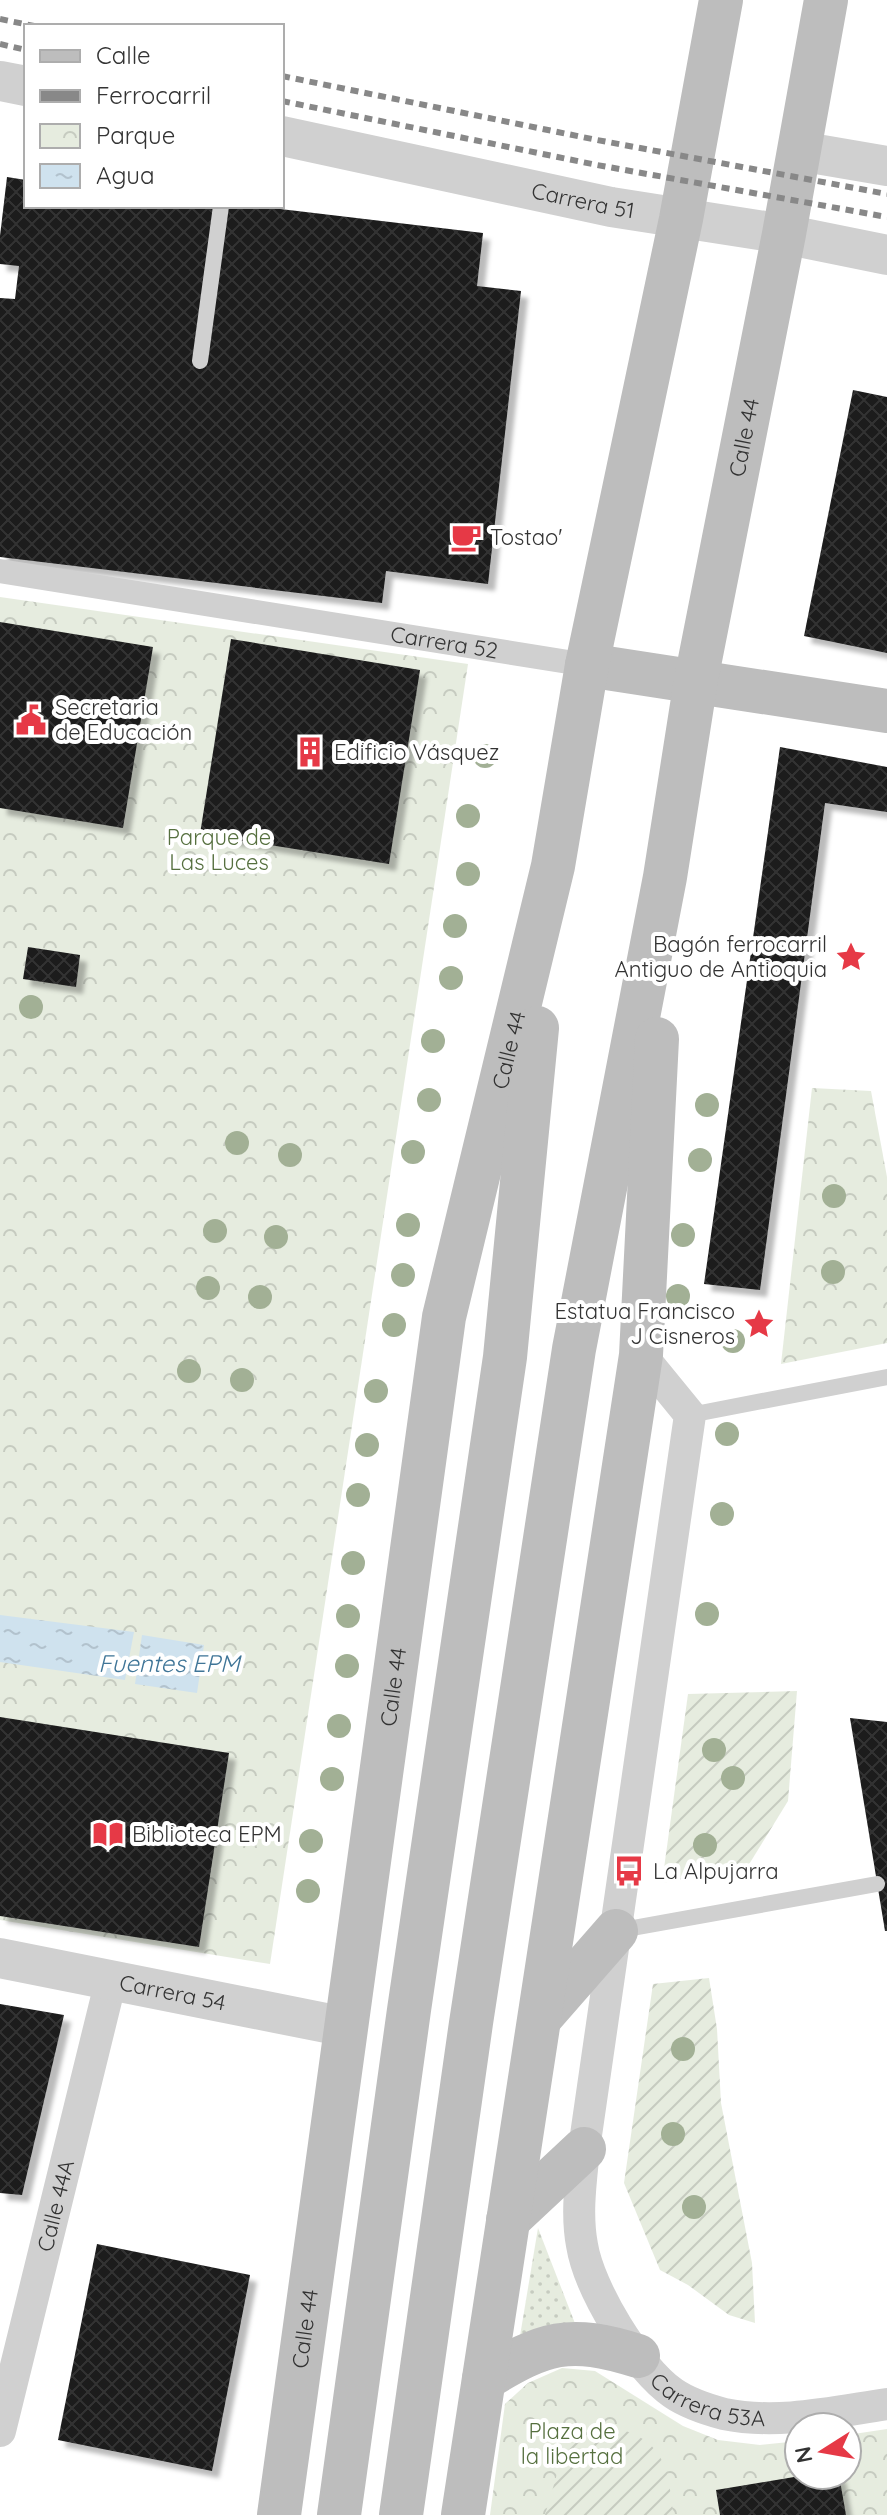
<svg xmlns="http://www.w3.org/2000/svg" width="887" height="2515" font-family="Quicksand,sans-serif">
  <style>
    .grass { fill: url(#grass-dots) }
    .park { fill: url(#park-crowns) }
    .garden { fill: url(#garden-furrows) }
    .water { fill: url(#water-ripples) }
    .building { fill: url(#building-cross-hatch); filter: url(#shadow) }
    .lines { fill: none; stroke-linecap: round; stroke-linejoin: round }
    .service { stroke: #d0d0d0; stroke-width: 16 }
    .pedestrian { stroke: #d0d0d0; stroke-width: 24 }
    .minor { stroke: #d0d0d0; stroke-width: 32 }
    .tertiary { stroke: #d0d0d0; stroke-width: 40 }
    .secondary { stroke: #bdbdbd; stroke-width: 44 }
    .rail { stroke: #888; stroke-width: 6; stroke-dasharray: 8 6; stroke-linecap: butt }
    .tree { fill: #a2b095 }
    .labels { text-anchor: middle; stroke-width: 8; stroke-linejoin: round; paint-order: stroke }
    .street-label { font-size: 22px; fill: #333; stroke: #fff }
    .poi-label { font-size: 22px; fill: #333; stroke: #fff; text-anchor: start }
    .park-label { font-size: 22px; fill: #56703f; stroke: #fff }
    .water-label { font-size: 24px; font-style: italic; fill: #3f7597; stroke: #fff }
  </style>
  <defs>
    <pattern id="grass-dots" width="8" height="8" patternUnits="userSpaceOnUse" patternTransform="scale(2)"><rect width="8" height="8" fill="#e6ecdf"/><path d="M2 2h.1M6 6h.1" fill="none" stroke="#c6cbc0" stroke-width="1.8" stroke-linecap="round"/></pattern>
    <pattern id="park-crowns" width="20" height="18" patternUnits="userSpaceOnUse" patternTransform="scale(2)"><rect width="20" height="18" fill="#e6ecdf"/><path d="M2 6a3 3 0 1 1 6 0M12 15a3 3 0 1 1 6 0" fill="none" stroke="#c6cbc0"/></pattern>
    <pattern id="garden-furrows" width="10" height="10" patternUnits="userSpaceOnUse" patternTransform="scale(2)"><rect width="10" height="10" fill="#e6ecdf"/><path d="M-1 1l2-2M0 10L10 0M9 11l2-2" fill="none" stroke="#c6cbc0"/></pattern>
    <pattern id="water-ripples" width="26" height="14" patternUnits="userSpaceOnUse" patternTransform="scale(2)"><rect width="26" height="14" fill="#cfe2ee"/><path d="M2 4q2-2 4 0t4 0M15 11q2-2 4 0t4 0" fill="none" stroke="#b2c2cd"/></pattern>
    <pattern id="building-cross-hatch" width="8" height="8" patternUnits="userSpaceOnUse" patternTransform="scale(2)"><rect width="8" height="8" fill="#1a1a1a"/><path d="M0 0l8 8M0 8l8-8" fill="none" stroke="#333"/></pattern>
    <filter id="shadow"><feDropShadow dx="7" dy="7" stdDeviation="2" flood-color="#0004"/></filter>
  </defs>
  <rect width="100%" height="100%" fill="#fff"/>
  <polygon class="grass" points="538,2228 576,2326 519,2342"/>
  <g class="park">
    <polygon points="0,597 468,664 270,1964 0,1920"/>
    <polygon points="812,1088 871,1091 887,1177 887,1343 781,1364"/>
    <polygon points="562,2368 595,2371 683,2426 718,2440 760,2445 799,2441 799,2475 847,2475 847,2435 887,2429 887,2515 490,2515 505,2404 528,2383"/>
  </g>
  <g class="garden">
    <polygon points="797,1691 788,1801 748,1866 662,1883 688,1694"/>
    <polygon points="709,1978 717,2029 721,2103 752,2263 755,2323 729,2315 688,2285 660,2270 624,2183 653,1984"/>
    <path d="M601,2425C660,2435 668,2459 673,2515H545L567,2440Z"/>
  </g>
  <g class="water">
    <polygon points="0,1615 134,1632 125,1680 0,1662"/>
    <polygon points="142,1635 204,1645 197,1693 135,1684"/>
  </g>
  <g class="building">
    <polygon points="7,177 26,180 26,206 255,206 483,233 477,286 521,291 488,584 386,571 382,603 0,557 0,298 15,299 19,266 0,264 0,236"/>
    <polygon points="853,390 887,397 887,653 804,636"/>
    <polygon points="0,622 153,647 123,828 0,808"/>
    <polygon points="231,639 420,670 389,864 200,834"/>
    <polygon points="780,747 887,767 887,812 825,803 760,1290 704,1284"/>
    <polygon points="28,947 80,955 76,987 23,979"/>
    <polygon points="0,1717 229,1753 199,1947 0,1916"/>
    <polygon points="850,1718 887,1722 887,1931 885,1931"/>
    <polygon points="0,2004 64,2015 22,2195 0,2193"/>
    <polygon points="97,2244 250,2275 212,2471 58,2440"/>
    <polygon points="806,2475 839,2475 846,2515 720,2515 716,2490"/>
  </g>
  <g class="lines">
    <g class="service">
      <polyline points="200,361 221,206"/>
      <polyline points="690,1415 887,1377"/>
      <polyline points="616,1931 877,1884"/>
    </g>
    <path class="pedestrian" id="s1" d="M0,571L587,665"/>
    <g class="minor">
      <path id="s2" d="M641,1355L690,1415L584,2149C581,2181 576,2213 582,2245C589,2289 637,2368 673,2393C686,2402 709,2410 724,2414C778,2425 833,2412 887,2404"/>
      <path id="s3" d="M0,2431L111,1980"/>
    </g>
    <g class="tertiary">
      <polyline points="0,81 26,86"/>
      <path id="s4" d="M282,136L611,207L784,234L887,255"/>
      <polyline points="799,151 887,166"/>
      <path id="s5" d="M0,1958L346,2027"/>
    </g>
    <g class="secondary">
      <polyline points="587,665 887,711"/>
      <polyline points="540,2018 616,1931"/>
      <polyline points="508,2220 584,2149"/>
      <path d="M484,2379C545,2342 568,2334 638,2356"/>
      <path id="s6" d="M279,2515L444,1317L553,866L587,665L681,219L721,0"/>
      <polyline points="339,2515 409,2010 505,1357 537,1028"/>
      <path id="s7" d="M401,2515L471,2023L574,1349L665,877L696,680L784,234L826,0"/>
      <polyline points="463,2515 641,1355 657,1039"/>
    </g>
    <g class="rail">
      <polyline points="0,19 34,26"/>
      <polyline points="0,44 26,50"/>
      <polyline points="282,76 597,140 887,194"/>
      <polyline points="282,101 597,165 887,217"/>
    </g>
  </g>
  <g class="tree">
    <circle cx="485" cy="756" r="12"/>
    <circle cx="468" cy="816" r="12"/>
    <circle cx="468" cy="874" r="12"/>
    <circle cx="455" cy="926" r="12"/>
    <circle cx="451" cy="978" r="12"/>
    <circle cx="31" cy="1007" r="12"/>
    <circle cx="433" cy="1041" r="12"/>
    <circle cx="429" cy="1100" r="12"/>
    <circle cx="707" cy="1105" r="12"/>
    <circle cx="237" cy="1143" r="12"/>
    <circle cx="413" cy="1152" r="12"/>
    <circle cx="290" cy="1155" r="12"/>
    <circle cx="700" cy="1160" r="12"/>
    <circle cx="834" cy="1196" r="12"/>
    <circle cx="408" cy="1225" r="12"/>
    <circle cx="215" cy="1231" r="12"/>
    <circle cx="683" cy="1235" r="12"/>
    <circle cx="276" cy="1237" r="12"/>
    <circle cx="833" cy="1272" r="12"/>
    <circle cx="403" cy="1275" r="12"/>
    <circle cx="208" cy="1288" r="12"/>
    <circle cx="678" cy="1296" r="12"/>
    <circle cx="260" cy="1297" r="12"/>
    <circle cx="394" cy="1325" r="12"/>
    <circle cx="733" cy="1341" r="12"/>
    <circle cx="189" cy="1371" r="12"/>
    <circle cx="242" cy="1380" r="12"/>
    <circle cx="376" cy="1391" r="12"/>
    <circle cx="727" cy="1434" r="12"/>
    <circle cx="367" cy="1445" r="12"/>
    <circle cx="358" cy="1495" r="12"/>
    <circle cx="722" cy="1514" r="12"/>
    <circle cx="353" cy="1563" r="12"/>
    <circle cx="707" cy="1614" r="12"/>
    <circle cx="348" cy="1616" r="12"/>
    <circle cx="347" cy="1666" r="12"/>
    <circle cx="339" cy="1726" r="12"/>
    <circle cx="714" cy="1750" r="12"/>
    <circle cx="733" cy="1778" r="12"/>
    <circle cx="332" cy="1779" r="12"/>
    <circle cx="311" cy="1841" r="12"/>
    <circle cx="705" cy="1845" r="12"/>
    <circle cx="308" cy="1891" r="12"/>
    <circle cx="683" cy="2049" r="12"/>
    <circle cx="673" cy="2134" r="12"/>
    <circle cx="694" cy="2207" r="12"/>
  </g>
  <defs>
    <g id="cafe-bare" transform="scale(2.4)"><path d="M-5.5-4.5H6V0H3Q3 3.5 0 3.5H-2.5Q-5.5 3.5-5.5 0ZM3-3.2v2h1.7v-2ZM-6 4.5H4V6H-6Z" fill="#e63946" stroke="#fff" stroke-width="2.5" paint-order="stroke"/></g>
    <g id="civic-bare" transform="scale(2.4)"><path d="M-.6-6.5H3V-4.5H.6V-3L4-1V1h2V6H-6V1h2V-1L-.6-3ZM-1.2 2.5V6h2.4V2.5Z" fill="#e63946" stroke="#fff" stroke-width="2.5" paint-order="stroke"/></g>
    <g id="building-bare" transform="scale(2.4)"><path d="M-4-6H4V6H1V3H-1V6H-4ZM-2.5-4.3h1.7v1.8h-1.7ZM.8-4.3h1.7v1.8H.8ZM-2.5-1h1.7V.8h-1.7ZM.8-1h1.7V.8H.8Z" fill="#e63946" stroke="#fff" stroke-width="2.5" paint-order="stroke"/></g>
    <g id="sight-bare" transform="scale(2.4)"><path d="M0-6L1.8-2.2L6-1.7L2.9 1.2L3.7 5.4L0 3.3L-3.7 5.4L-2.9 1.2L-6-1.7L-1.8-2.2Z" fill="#e63946" stroke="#fff" stroke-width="2.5" paint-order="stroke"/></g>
    <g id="library-bare" transform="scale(2.4)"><path d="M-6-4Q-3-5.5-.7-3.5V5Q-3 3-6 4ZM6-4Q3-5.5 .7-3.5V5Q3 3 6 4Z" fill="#e63946" stroke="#fff" stroke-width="2.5" paint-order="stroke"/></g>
    <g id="bus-bare" transform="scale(2.4)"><path d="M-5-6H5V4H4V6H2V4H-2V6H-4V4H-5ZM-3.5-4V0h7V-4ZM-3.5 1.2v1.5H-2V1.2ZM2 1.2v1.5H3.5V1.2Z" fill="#e63946" stroke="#fff" stroke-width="2.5" paint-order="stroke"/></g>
  </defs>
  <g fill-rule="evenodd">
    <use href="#cafe-bare" x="466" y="537"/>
    <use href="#civic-bare" x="31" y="720"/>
    <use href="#building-bare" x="310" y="752"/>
    <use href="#sight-bare" x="851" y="957"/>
    <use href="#sight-bare" x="759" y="1324"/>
    <use href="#library-bare" x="108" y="1834"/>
    <use href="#bus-bare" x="629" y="1871"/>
  </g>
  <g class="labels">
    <g class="street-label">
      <text dy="8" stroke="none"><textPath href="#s4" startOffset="308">Carrera 51</textPath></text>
      <text dy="8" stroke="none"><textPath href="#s7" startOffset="2106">Calle 44</textPath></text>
      <text dy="8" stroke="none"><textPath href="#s1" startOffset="450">Carrera 52</textPath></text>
      <text dy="8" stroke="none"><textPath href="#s6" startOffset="1484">Calle 44</textPath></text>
      <text dy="8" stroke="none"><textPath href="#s6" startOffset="836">Calle 44</textPath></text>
      <text dy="8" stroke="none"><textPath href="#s5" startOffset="176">Carrera 54</textPath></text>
      <text dy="8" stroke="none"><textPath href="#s3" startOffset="232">Calle 44A</textPath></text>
      <text dy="8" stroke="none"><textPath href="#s6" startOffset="188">Calle 44</textPath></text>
      <text dy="8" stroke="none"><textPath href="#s2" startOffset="1128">Carrera 53A</textPath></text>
    </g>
    <g class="poi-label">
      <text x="490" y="545">Tostao'</text>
      <text x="55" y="715">Secretaria<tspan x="55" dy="25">de Educación</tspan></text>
      <text x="334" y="760">Edificio Vásquez</text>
      <text x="827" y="952" text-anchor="end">Bagón ferrocarril<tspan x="827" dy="25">Antiguo de Antioquia</tspan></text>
      <text x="735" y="1319" text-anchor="end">Estatua Francisco<tspan x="735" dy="25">J Cisneros</tspan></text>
      <text x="132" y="1842">Biblioteca EPM</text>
      <text x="653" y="1879">La Alpujarra</text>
    </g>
    <g class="park-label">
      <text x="219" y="845">Parque de<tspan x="219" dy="25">Las Luces</tspan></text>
      <text x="572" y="2439">Plaza de<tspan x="572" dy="25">la libertad</tspan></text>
    </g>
    <g class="water-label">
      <text x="169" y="1672">Fuentes EPM</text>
    </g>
  </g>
  <rect x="24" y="24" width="260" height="184" fill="#ffffff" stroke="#adadad" stroke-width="2"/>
  <rect x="40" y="50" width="40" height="12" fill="#bdbdbd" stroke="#adadad" stroke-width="2"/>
  <text x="96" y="64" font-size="24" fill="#333333">Calle</text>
  <rect x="40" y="90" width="40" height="12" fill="#888888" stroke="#adadad" stroke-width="2"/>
  <text x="96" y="104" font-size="24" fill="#333333">Ferrocarril</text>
  <rect x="40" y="124" width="40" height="24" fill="url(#park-crowns)" stroke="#adadad" stroke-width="2"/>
  <text x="96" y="144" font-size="24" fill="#333333">Parque</text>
  <rect x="40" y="164" width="40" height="24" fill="url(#water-ripples)" stroke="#adadad" stroke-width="2"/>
  <text x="96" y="184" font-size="24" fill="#333333">Agua</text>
  <g transform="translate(823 2451) rotate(259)"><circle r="38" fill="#ffffff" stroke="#adadad" stroke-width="2"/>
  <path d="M0-6L14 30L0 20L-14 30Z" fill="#e63946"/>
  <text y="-12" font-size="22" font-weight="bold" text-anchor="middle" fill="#333333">N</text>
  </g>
</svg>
